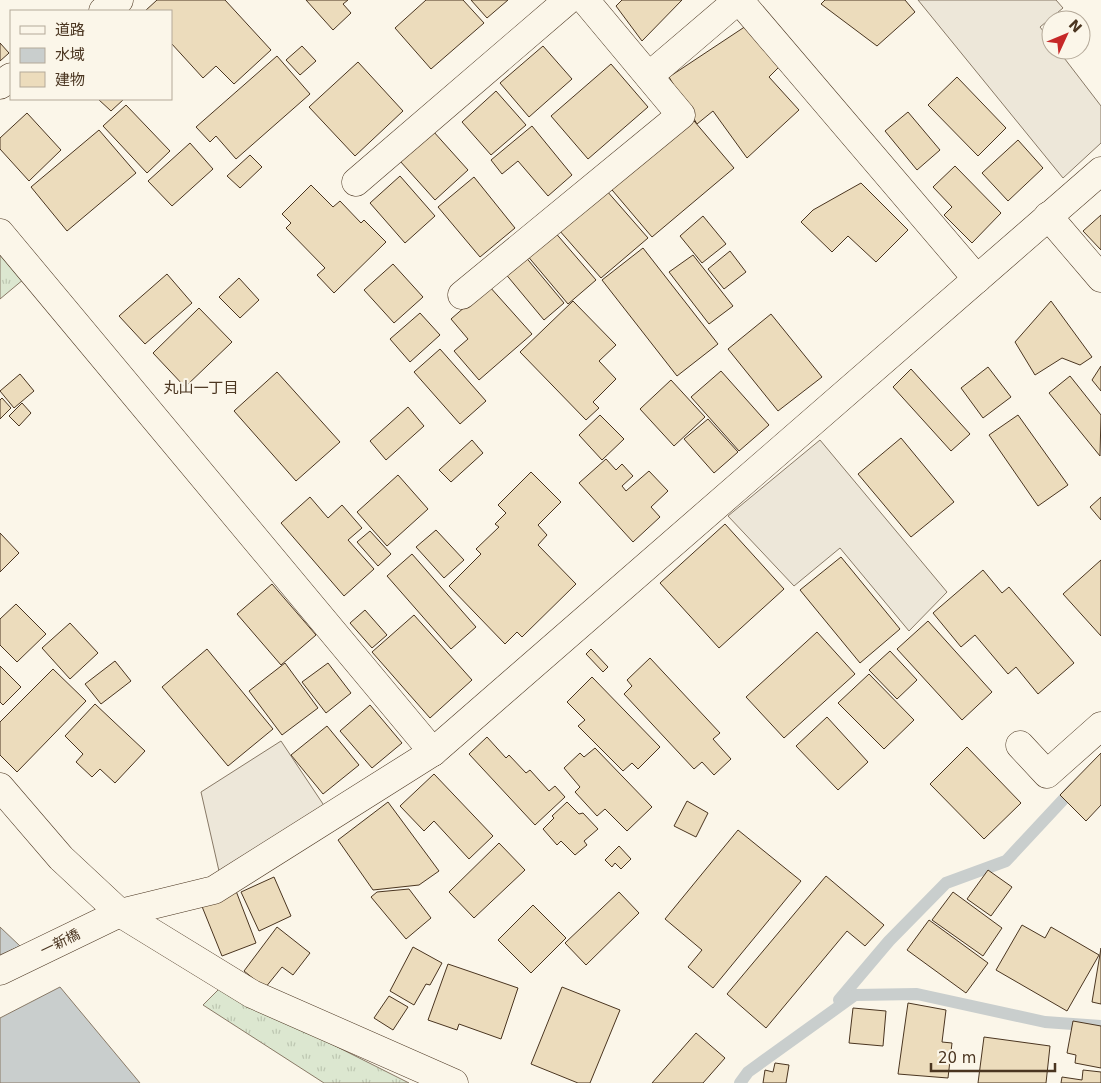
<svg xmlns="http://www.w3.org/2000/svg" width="1101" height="1083" font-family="'DejaVu Sans','Noto Sans JP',sans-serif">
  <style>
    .grass { fill: url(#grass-tufts); stroke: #887966 }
    .parking { fill: #ede7d9; stroke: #887966 }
    .water { fill: #c9cecd; stroke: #887966 }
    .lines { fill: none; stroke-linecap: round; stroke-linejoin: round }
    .stream { stroke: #c9cecd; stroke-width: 12 }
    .building { fill: #ecdcbc; stroke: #4a3520 }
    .minor-casing { stroke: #4a3520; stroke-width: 29 }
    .tertiary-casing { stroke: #4a3520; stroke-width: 29 }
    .minor { stroke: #fbf6e9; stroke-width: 28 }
    .tertiary { stroke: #fbf6e9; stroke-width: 28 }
    .labels { text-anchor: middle; stroke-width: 4; stroke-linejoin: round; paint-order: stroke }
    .street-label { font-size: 14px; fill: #4a3520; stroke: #fbf6e9 }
    .neighbourhood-label { font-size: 15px; fill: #4a3520; stroke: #fbf6e9 }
  </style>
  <defs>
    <pattern id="grass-tufts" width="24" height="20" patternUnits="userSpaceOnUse" patternTransform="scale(1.25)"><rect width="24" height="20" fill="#dce7d0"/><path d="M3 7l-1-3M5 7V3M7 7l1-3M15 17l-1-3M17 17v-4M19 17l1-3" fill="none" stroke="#bec7b2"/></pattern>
  </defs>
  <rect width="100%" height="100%" fill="#fbf6e9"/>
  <g class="grass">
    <polygon points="0,250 24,279 0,299"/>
    <polygon points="220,988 409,1083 324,1083 203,1005"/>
  </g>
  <g class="parking">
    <polygon points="918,0 1056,0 1063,8 1040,27 1051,41 1051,50 1058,50 1101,106 1101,143 1063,178"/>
    <polygon points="820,440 947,592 909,631 840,548 794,586 728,516"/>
    <polygon points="281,741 325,807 219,871 201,792"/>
  </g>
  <g class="water">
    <polygon points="0,927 20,946 0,955"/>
    <polygon points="60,987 140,1083 0,1083 0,1018"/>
  </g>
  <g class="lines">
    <g class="stream">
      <polyline points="839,1000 889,941 946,883 1006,861 1074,788"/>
      <polyline points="740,1083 748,1072 855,995 917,994 1045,1022 1101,1026"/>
    </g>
  </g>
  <g class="building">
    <polygon points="157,0 225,0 271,50 234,84 216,66 203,78 171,43 171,11 145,11"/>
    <polygon points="306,0 348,0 343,4 351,13 333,30"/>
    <polygon points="426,0 463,0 484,23 431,69 395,28"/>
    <polygon points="471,0 508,0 487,18"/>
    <polygon points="622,0 682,0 642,41 616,6"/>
    <polygon points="825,0 905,0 915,12 877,46 821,4"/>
    <polygon points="746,26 781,65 769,77 799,110 747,158 713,111 697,124 669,77"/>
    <polygon points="0,43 9,53 0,61"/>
    <polygon points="302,46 316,61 300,75 286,60"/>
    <polygon points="543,46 572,79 529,117 500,83"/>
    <polygon points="277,56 310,94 236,159 216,136 210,142 196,127"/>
    <polygon points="358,62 403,111 355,156 309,107"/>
    <polygon points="611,64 648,107 588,159 551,116"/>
    <polygon points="957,77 1006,128 978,156 928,105"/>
    <polygon points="496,91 526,125 491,155 462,122"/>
    <polygon points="98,99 124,99 111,111"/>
    <polygon points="126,105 170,151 147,173 103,126"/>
    <polygon points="908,112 940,150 917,170 885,131"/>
    <polygon points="27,113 61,150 29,181 0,149 0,138"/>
    <polygon points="689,115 734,168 652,237 607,184"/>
    <polygon points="532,126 572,175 548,196 518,161 502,174 491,160"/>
    <polygon points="99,130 136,173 67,231 31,187"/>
    <polygon points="433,131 468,170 435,200 400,161"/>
    <polygon points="1018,140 1043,168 1008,201 982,173"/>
    <polygon points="190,143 213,169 172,206 148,181"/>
    <polygon points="250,155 262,167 240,188 227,176"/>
    <polygon points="955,166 1001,213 972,243 944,215 952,207 933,187"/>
    <polygon points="400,176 435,216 405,243 370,203"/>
    <polygon points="474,177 515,228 480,257 438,207"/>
    <polygon points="861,183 908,230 876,262 848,236 832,252 801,222 813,210"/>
    <polygon points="311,185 333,207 340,201 361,223 364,220 386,242 334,293 317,275 325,268 286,228 291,223 282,214"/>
    <polygon points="606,190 648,238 601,278 559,230"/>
    <polygon points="1101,215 1101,250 1083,231"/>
    <polygon points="703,216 726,244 702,263 680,236"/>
    <polygon points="553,230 596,280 568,304 526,254"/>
    <polygon points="643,248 718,344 677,376 602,280"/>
    <polygon points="730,251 746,272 724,289 708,269"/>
    <polygon points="524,255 564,303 544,320 504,272"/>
    <polygon points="693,255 733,306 709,324 669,272"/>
    <polygon points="393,264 423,297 394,323 364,290"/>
    <polygon points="167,274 192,303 145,344 119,316"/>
    <polygon points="239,278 259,300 240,318 219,297"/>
    <polygon points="489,286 532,334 479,380 454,351 468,339 451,319"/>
    <polygon points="573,301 616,345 599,361 616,379 593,402 599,408 586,420 520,352"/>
    <polygon points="1051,301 1092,357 1080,365 1062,358 1035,375 1015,342"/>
    <polygon points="199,308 232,342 185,387 153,353"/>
    <polygon points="420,313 440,335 410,362 390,339"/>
    <polygon points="771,314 822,377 778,411 728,349"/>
    <polygon points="440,349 486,401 460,424 414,372"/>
    <polygon points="1101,366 1101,391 1092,380"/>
    <polygon points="988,367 1011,397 983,418 961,388"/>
    <polygon points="911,369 970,434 951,451 893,387"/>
    <polygon points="721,371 769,425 739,451 691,397"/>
    <polygon points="277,372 340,442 296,481 234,411"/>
    <polygon points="20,374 34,391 14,408 0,391"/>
    <polygon points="1070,376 1101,415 1100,456 1049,393"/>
    <polygon points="671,380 705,417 674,446 640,409"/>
    <polygon points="2,398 11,408 0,419 0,400"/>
    <polygon points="22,403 31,413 19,426 9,416"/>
    <polygon points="408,407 424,426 386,460 370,441"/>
    <polygon points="600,415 624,439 602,460 579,435"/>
    <polygon points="1018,415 1068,485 1038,506 989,435"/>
    <polygon points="708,419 738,452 714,473 684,439"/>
    <polygon points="901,438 954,502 911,537 858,474"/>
    <polygon points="472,440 483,453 451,482 439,470"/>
    <polygon points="606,459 616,470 622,464 633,476 622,486 626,491 649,471 668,491 651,507 660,517 633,542 579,483"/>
    <polygon points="531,472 561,502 538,525 547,535 538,545 576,584 522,637 517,632 505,644 449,586 481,554 476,549 499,527 495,524 506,513 498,505"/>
    <polygon points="398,475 428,509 387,546 357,512"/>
    <polygon points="310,497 328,518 342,505 362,528 348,540 374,569 344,596 281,523"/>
    <polygon points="1101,497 1101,520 1090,507"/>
    <polygon points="725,524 784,589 719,648 660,583"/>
    <polygon points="436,530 464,560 444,578 416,547"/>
    <polygon points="370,531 391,554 378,566 357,542"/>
    <polygon points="0,533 19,553 0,572"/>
    <polygon points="412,554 476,627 451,649 387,576"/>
    <polygon points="841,557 900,629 860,663 800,590"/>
    <polygon points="1101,560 1101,636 1063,594"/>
    <polygon points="983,570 1002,593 1009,587 1074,663 1038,694 1016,667 1008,674 975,635 961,647 933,613"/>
    <polygon points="272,584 316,635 281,665 237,614"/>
    <polygon points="16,604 46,634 17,662 0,645 0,619"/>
    <polygon points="365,610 387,635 372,648 350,623"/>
    <polygon points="414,615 472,680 430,718 372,652"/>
    <polygon points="928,621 992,692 962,720 897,649"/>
    <polygon points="70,623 98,653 70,679 42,648"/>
    <polygon points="817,632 855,674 784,738 746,697"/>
    <polygon points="207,649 273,729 228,766 162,687"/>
    <polygon points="591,649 608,667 603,672 586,654"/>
    <polygon points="890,651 917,680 897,699 869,670"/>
    <polygon points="650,658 720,733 713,739 731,759 714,775 702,762 694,769 624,694 632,686 627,680"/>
    <polygon points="115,661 131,681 101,704 85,684"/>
    <polygon points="285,663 318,708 282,735 249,691"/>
    <polygon points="328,663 351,693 326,713 302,682"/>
    <polygon points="0,666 21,687 3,705 0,702"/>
    <polygon points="53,669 86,701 17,772 0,755 0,722"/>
    <polygon points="869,674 914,720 884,749 838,703"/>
    <polygon points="592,677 660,747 638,769 632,763 623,771 578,726 585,720 567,702"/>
    <polygon points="95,704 145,751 115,783 100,769 92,777 76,762 83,754 65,736"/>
    <polygon points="370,705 402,743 372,768 340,731"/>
    <polygon points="827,717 868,762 838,790 796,746"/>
    <polygon points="327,726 359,765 323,794 291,755"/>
    <polygon points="487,737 506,758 509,755 526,773 530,770 549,791 555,786 565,797 535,825 469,754"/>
    <polygon points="967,747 1021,803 984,839 930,784"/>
    <polygon points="595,748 652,807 627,831 605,809 597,816 575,792 580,787 564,768 580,753 584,757"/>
    <polygon points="1101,753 1101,805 1086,821 1060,795"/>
    <polygon points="434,774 493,836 469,859 434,821 424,831 400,806"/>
    <polygon points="687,801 708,813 696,837 674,826"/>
    <polygon points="388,802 439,871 419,885 373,890 338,840"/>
    <polygon points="567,802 579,814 583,813 598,829 584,841 587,845 575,855 561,841 557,845 543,829 554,818 552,816"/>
    <polygon points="738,830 801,881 713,988 688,967 702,950 665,919"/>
    <polygon points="499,843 525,870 474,918 449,892"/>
    <polygon points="619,846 631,859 621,869 615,863 612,867 605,860"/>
    <polygon points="988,870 1012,887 991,916 967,899"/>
    <polygon points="826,876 884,925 865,946 847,931 766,1028 727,994"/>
    <polygon points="274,877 291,916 259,931 241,892"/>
    <polygon points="409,889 431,918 406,939 371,897 377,892"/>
    <polygon points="236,891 256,943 222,956 201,904"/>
    <polygon points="619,892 639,913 586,965 565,943"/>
    <polygon points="953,892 1002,928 983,956 932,920"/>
    <polygon points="533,905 566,938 531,973 498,940"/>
    <polygon points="929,920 988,963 966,993 907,950"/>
    <polygon points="1022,925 1045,938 1051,927 1099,955 1067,1011 996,970"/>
    <polygon points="277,927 310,953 293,975 282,967 265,988 244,971"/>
    <polygon points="413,947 442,963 430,985 426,984 414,1005 390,991"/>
    <polygon points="1101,948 1101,1004 1092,1002"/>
    <polygon points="448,964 518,988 501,1039 459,1024 457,1030 428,1020"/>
    <polygon points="562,987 620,1010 590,1083 578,1083 531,1064"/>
    <polygon points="389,996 408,1007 393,1030 374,1018"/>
    <polygon points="908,1003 946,1010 942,1042 952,1043 948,1078 898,1074"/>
    <polygon points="853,1008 886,1011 883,1046 849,1043"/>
    <polygon points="1073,1021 1101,1026 1101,1068 1075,1063 1076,1055 1067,1053"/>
    <polygon points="696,1033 725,1058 703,1083 652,1083"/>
    <polygon points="984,1037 1050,1046 1046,1083 978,1083"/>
    <polygon points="775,1063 789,1065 786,1083 763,1083 765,1070 773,1072"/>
    <polygon points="1083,1070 1101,1072 1101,1083 1061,1083 1062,1077 1082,1080"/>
  </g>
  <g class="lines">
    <g class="minor-casing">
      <g id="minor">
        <polyline points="739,0 977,279"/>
        <polyline points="103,11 119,0"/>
        <polyline points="649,76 738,0"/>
        <polyline points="0,85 11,77"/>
        <polyline points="356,182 568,0"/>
        <polyline points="1048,216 1101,278"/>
        <polyline points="0,233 433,752"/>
        <polyline points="462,295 681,115 585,0"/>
        <polyline points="1020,745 1047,774 1101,726"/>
        <polyline points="0,787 61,858 120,913 252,994 454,1083"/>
      </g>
    </g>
    <g class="tertiary-casing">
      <polyline id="tertiary" points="0,971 120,913 214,890 433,752 1101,171"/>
    </g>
    <use href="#minor" class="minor"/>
    <use href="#tertiary" class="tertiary"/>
  </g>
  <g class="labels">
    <g class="street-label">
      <text transform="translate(60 942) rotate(-26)" y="5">一新橋</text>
    </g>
    <g class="neighbourhood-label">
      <text x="201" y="393">丸山一丁目</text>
    </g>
  </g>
  <rect x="10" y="10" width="162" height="90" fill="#fbf6e9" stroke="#b4a999"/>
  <rect x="20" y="26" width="25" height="8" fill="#fbf6e9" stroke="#b4a999"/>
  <text x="55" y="35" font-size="15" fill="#4a3520">道路</text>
  <rect x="20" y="48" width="25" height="15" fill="#c9cecd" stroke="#b4a999"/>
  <text x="55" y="60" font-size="15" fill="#4a3520">水域</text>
  <rect x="20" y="72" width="25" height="15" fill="#ecdcbc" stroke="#b4a999"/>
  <text x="55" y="85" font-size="15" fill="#4a3520">建物</text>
  <g transform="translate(1066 35) rotate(46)"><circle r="24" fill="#fbf6e9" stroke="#b4a999"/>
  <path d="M0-4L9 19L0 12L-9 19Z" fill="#c62828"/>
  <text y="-8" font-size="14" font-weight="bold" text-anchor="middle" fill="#4a3520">N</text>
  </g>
  <path d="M931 1063v8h124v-8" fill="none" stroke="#4a3520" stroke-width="2.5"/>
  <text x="938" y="1063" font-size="15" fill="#4a3520" stroke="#fbf6e9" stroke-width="4" paint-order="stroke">20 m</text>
</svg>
